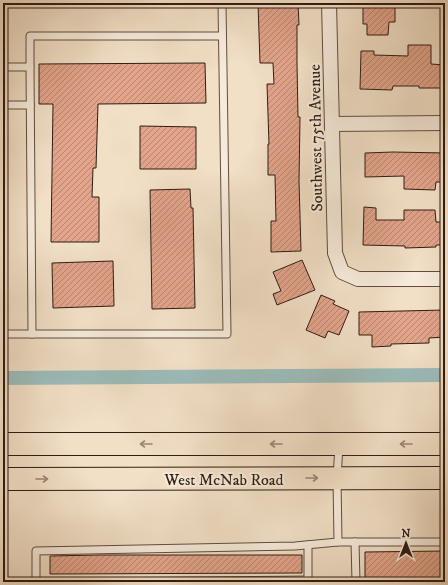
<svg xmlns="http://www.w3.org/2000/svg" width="448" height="585" font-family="'IM FELL DW Pica',serif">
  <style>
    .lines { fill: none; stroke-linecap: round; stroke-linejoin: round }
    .canal { stroke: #9cbcbb; stroke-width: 14 }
    .building { fill: url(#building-hatch); stroke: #301c11 }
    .service-casing { stroke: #604d3e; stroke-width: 9 }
    .minor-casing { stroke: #604d3e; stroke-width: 16 }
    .primary-casing { stroke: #301c11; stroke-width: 24 }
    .service { stroke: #f6eada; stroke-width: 7 }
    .minor { stroke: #f6eada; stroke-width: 14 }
    .primary { stroke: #f1dfc6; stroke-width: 22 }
    .oneway { stroke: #9a8775 }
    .labels { text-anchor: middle; stroke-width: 4; stroke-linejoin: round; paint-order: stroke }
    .street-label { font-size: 16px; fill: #301c11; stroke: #f6eada }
  </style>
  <defs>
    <pattern id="building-hatch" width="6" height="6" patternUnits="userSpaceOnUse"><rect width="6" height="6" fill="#e2a48b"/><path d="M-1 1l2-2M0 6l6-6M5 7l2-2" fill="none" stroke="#b88570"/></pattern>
  </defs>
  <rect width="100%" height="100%" fill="#f1dfc6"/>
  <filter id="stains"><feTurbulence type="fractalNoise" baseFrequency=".005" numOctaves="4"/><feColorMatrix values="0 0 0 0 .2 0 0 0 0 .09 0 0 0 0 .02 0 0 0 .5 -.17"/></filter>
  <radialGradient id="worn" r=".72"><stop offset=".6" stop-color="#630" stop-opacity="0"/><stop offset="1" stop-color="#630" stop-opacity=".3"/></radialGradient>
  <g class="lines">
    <polyline class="canal" points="3,378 445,375"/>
  </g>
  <g class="building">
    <polygon points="258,3 298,3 299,25 297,25 297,63 298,117 300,117 299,181 301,251 271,252 271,221 276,221 275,175 268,175 268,144 269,144 267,84 274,84 273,63 260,63"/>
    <polygon points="363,4 395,4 395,22 389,22 388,35 367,35 367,24 363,24"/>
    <polygon points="408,45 431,45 431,64 445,65 445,88 419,88 419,86 393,86 392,90 360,89 361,51 374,51 374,55 408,56"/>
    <polygon points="205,63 206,103 98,104 96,168 93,168 92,197 99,197 99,242 51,242 53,104 39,104 39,64"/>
    <polygon points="140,126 196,127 196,169 140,169"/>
    <polygon points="393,152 445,153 445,182 436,182 435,190 404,189 404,176 365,177 365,153"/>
    <polygon points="190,189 191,208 193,208 195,308 152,309 150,190"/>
    <polygon points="364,207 376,208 376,220 404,220 404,210 435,210 436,222 445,222 445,245 436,245 436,247 405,248 405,246 363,245"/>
    <polygon points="302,260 315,290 277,305 273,294 281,291 273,272"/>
    <polygon points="113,261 114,306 53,308 52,263"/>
    <polygon points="321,295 335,301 333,304 349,311 339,335 328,331 325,338 306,330"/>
    <polygon points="445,310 445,337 429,338 429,343 391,344 391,346 372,347 372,335 359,335 359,312"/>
    <polygon points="445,551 445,579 365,579 365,552"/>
    <polygon points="100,555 302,555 302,573 50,574 50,556"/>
  </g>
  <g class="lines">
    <g class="service-casing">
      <g id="service">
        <polyline points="3,67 30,67 32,334"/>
        <polyline points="30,67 30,36 222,36"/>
        <polyline points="3,105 30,105"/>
        <polyline points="3,334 227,334 222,3"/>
        <polyline points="339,446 337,478 338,542 445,542"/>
        <polyline points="355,542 356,582"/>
        <polyline points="36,582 36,551 295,546 338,542"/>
        <polyline points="86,582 308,580"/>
        <polyline points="308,582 308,545"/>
      </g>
    </g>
    <g class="minor-casing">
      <g id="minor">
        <polyline points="329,3 335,253 342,272 358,279 445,279"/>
        <polyline points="332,124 445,123"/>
      </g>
    </g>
    <g class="primary-casing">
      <g id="primary">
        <polyline points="3,444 445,444"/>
        <polyline points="3,479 445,478"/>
      </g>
    </g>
    <use href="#service" class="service"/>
    <use href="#minor" class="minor"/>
    <use href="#primary" class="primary"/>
  </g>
  <defs><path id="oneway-shaft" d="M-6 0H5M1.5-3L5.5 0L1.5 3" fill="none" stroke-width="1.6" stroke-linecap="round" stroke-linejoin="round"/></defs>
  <g class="oneway">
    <use href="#oneway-shaft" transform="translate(146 444) rotate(180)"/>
    <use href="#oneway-shaft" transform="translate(276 444) rotate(180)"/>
    <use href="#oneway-shaft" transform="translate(406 444) rotate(180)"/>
    <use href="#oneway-shaft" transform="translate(312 478)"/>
    <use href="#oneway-shaft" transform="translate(42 479)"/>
  </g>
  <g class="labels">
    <g class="street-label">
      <text transform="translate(315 138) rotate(-91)" y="6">Southwest 75th Avenue</text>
      <text x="224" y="485">West McNab Road</text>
    </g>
  </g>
  <rect width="448" height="585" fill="none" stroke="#f1dfc6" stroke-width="16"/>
  <rect x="4" y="4" width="440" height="577" fill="none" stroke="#301c11" stroke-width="2"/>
  <rect x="8" y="8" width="432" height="569" fill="none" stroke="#301c11"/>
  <g transform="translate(406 543)" stroke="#f6eada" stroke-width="3" paint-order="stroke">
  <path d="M0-3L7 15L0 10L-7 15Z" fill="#301c11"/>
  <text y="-6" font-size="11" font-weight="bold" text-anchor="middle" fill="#301c11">N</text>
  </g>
  <rect width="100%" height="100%" filter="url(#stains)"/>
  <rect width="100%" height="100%" fill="url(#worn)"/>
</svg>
